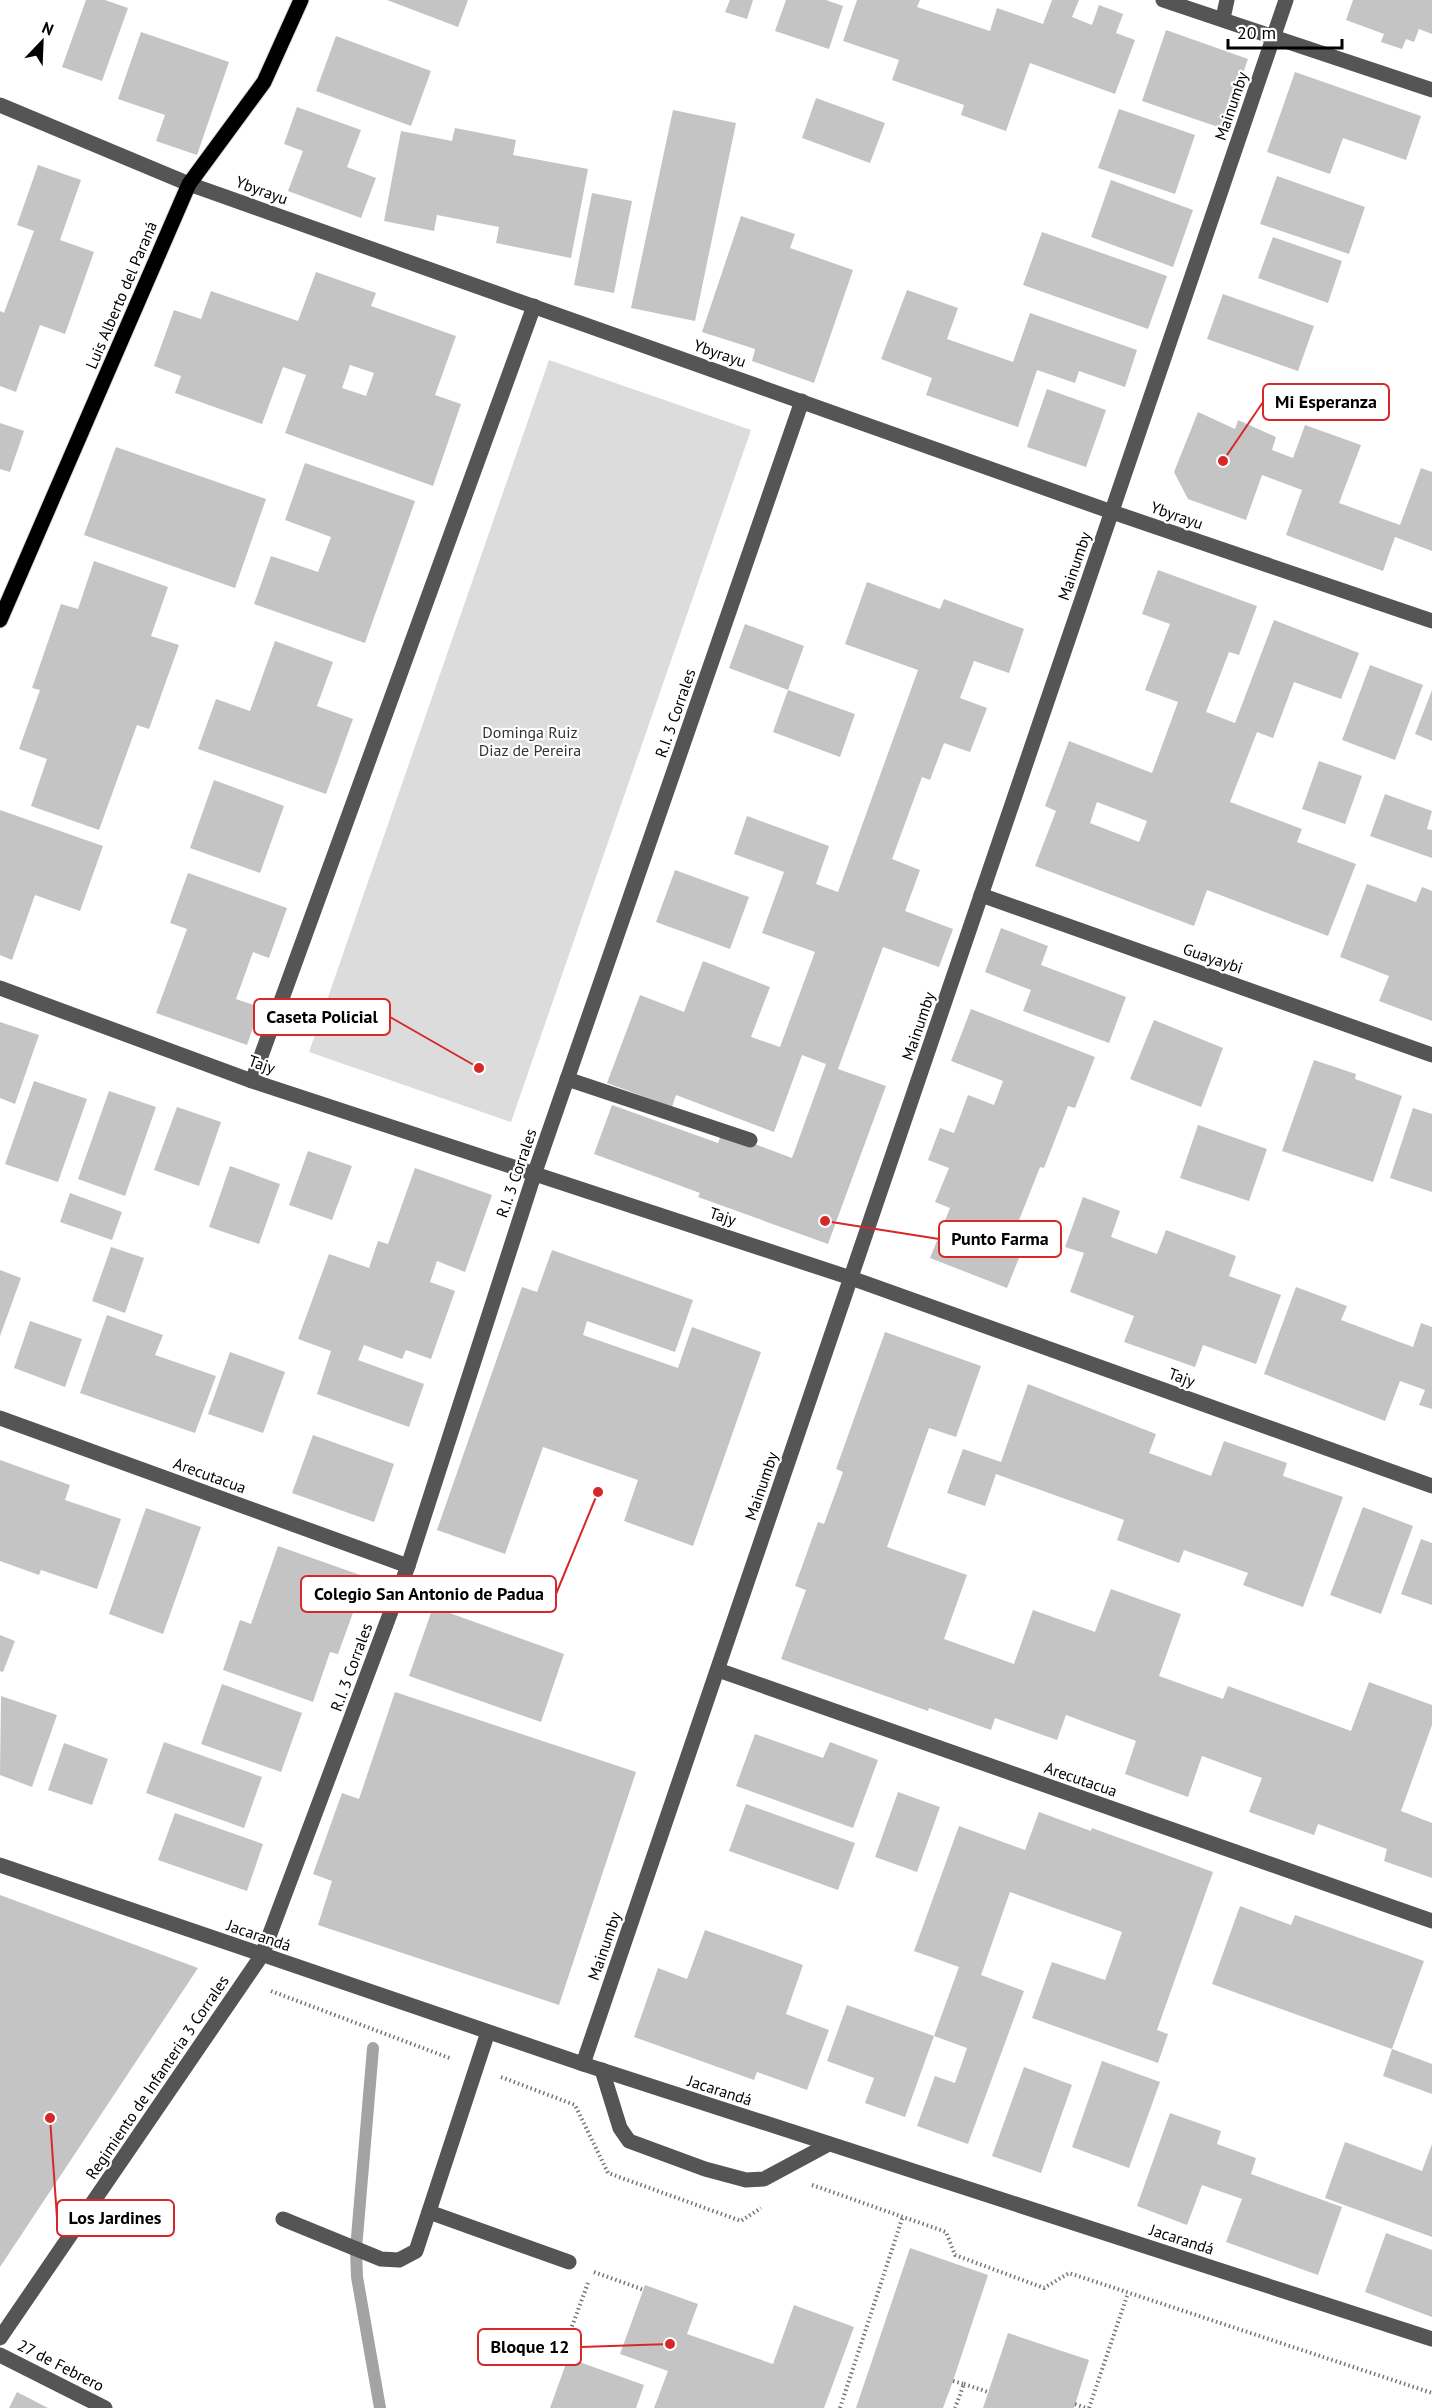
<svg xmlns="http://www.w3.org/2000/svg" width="1432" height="2408" font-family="'PT Sans',sans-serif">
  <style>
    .green { fill: #dcdcdc }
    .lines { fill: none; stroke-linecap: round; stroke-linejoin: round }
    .stream { stroke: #a3a3a3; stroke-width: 12 }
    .building { fill: #c4c4c4; fill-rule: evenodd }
    .major-casing { stroke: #dbdbdb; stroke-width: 17 }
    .path { stroke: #777; stroke-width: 4; stroke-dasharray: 1.5 3; stroke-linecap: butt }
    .minor { stroke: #555; stroke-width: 15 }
    .major { stroke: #000; stroke-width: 15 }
    .labels { text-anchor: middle; stroke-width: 4.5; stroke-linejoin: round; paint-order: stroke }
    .street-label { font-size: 16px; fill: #000; stroke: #fff }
    .park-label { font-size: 16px; fill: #333; stroke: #fff }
    .leader { fill: none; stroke: #d62828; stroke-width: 2 }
    .callout-dot { fill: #d62828; stroke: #fff; stroke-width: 2 }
    .callout { fill: #fff; stroke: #d62828; stroke-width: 2 }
    .callout-label { font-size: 18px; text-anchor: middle; font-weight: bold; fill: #000 }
  </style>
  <rect width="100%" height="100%" fill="#fff"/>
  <polygon class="green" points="549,360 751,430 511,1122 309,1052"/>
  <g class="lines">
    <polyline class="stream" points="373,2048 356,2249 357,2277 380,2408"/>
  </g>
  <g class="building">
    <polygon points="86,0 105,0 128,8 102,81 62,67"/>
    <polygon points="387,0 468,0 458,27"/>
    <polygon points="730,0 753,0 747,19 725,12"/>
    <polygon points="786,0 826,0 843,6 829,49 775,31"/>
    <polygon points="857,0 920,0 917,7 990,31 997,8 1043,24 1052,0 1079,0 1072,17 1092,25 1099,5 1123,14 1116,33 1135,40 1115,94 1030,63 1006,131 961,115 964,105 892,80 899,60 843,41"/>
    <polygon points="1353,0 1432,0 1432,34 1419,29 1414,42 1406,39 1402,49 1381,42 1384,34 1346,20"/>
    <polygon points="1166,30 1248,59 1224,129 1142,101"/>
    <polygon points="141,32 229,62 197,155 156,141 165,115 118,99"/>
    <polygon points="336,36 431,71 411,126 316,91"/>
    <polygon points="1295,72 1421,116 1406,160 1343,138 1330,174 1267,152"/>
    <polygon points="816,98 885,123 870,163 802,138"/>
    <polygon points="297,107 361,130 347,167 376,178 361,218 288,191 303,151 284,144"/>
    <polygon points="1119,109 1195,135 1175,194 1098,168"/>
    <polygon points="673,110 736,123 695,321 631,308"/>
    <polygon points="455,128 516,140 513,155 588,169 571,258 496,243 499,227 437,215 434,231 384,221 401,131 452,141"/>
    <polygon points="38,165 81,180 60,240 94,252 65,334 40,325 16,392 0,386 0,311 4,313 34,231 17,225"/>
    <polygon points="1277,176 1365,207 1349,254 1260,224"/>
    <polygon points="1111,180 1193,210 1173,267 1091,237"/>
    <polygon points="592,193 632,201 614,293 574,285"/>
    <polygon points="741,216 795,234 790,248 853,270 814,383 752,361 755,349 702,332"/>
    <polygon points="1042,232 1167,276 1148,329 1023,285"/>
    <polygon points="1273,237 1342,261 1328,303 1258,278"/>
    <path d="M316,272L376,293L371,306L456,336L435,395L461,404L433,486L285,433L306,375L283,367L262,424L175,393L181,376L154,366L174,310L201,319L211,291L298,321ZM350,365L374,373L366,396L342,388Z"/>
    <polygon points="907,290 958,308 947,339 1013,362 1030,313 1137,350 1125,387 1079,371 1075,383 1037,370 1018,427 926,395 932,378 881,359"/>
    <polygon points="1223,294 1314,326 1298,371 1207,339"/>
    <polygon points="1047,389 1106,410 1086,467 1027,447"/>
    <polygon points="1198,412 1235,429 1238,420 1276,437 1272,450 1293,458 1305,425 1361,445 1339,503 1400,525 1421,468 1432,472 1432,551 1395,537 1383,571 1286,535 1302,490 1262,475 1246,520 1188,499 1174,472"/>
    <polygon points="0,423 24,431 10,472 0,469"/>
    <polygon points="116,447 266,499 235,588 84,535"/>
    <polygon points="305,463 415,501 365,643 254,604 271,556 318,572 331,537 285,520"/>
    <polygon points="94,561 168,587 151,636 179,645 149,729 137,725 99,830 31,806 47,759 19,749 40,690 32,688 61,604 78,609"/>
    <path d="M1158,570L1257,606L1239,655L1229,652L1206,712L1235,723L1274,620L1359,653L1341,699L1294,682L1273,738L1257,732L1230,802L1302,829L1297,842L1356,864L1328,936L1207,890L1194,926L1035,866L1056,811L1045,806L1069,741L1152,773L1178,702L1145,690L1170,624L1142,614ZM1097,802L1147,821L1139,842L1090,823Z"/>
    <polygon points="867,582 940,609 944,599 1024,629 1009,673 974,661 960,698 987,708 970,752 944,743 930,780 922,777 892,859 920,870 905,911 953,929 939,967 883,947 838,1069 886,1086 828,1244 698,1197 700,1193 594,1154 612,1105 718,1143 722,1132 792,1158 826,1064 802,1055 774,1132 676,1095 672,1107 607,1083 640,995 684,1012 703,961 770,987 751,1037 780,1047 815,952 762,933 784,872 734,854 747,816 829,846 816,884 838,892 918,670 845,644"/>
    <polygon points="745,624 804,646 788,690 855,714 840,757 773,732 788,690 729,668"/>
    <polygon points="275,641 333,662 317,706 353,719 326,794 198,749 216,699 250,711"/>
    <polygon points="1370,665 1423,685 1395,760 1342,740"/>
    <polygon points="1432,690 1432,741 1415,734"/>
    <polygon points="1319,761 1362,776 1345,824 1302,809"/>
    <polygon points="214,780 284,806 260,873 190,848"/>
    <polygon points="1385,794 1432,811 1427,829 1432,830 1432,858 1370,836"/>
    <polygon points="0,810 103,846 80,911 35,895 12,960 0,955"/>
    <polygon points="675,870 749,897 730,949 656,922"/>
    <polygon points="188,873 287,908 269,958 253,952 236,999 260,1007 247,1045 156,1013 187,929 170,923"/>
    <polygon points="1367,884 1416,902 1422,887 1432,891 1432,1021 1379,1001 1389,976 1340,957"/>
    <polygon points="1001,928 1048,946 1041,965 1126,997 1109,1043 1023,1011 1031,990 985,972"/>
    <polygon points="971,1009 1095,1057 1075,1108 1068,1106 1044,1168 1040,1167 1014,1233 1027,1238 1007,1288 930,1258 950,1208 935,1202 949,1168 928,1160 940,1128 954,1133 968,1095 994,1105 1003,1081 951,1061"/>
    <polygon points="1154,1020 1223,1048 1201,1107 1130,1079"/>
    <polygon points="0,1022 39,1035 15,1104 0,1098"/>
    <polygon points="1314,1060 1356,1074 1355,1079 1402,1096 1373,1182 1282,1151"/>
    <polygon points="34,1081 87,1099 58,1182 5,1164"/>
    <polygon points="109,1091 156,1107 125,1196 78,1179"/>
    <polygon points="177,1107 221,1122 199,1186 154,1170"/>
    <polygon points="1413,1108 1432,1114 1432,1192 1390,1178"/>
    <polygon points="1198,1125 1267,1149 1249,1201 1180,1178"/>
    <polygon points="308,1151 352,1166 332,1220 289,1205"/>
    <polygon points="230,1166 280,1184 259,1244 209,1227"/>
    <polygon points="415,1168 492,1195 465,1272 437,1261 430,1282 455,1291 431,1359 406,1350 402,1359 364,1345 358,1360 424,1384 409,1427 317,1394 331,1351 298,1339 329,1254 369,1268 378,1241 388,1244"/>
    <polygon points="70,1193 122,1212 112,1240 60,1222"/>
    <polygon points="1083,1197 1120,1211 1111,1237 1157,1254 1166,1230 1236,1256 1229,1276 1281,1295 1256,1364 1203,1345 1195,1367 1124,1342 1134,1316 1070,1292 1084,1253 1065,1247"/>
    <polygon points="111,1247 144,1258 125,1313 92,1301"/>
    <polygon points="552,1250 693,1300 675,1352 587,1321 583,1335 678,1368 692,1327 761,1352 693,1546 624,1521 638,1480 543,1447 505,1554 437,1530 522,1287 537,1292"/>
    <polygon points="0,1270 21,1278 0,1336"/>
    <polygon points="1296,1287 1347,1306 1341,1320 1413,1347 1421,1323 1432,1327 1432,1409 1419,1405 1425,1390 1400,1381 1385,1421 1264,1374"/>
    <polygon points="107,1315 163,1335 155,1355 216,1376 195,1433 80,1393"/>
    <polygon points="30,1321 82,1339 65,1387 14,1368"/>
    <polygon points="885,1332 981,1366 956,1437 929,1428 887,1547 967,1575 944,1639 1014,1664 1033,1610 1095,1632 1111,1589 1181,1614 1159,1676 1223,1699 1228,1686 1351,1731 1369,1682 1432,1705 1432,1725 1401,1811 1432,1823 1432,1878 1384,1861 1387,1849 1318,1824 1314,1835 1249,1812 1262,1778 1202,1756 1188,1797 1125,1774 1136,1741 1066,1715 1057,1740 995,1718 991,1730 929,1708 928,1711 781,1659 806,1590 795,1586 818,1522 824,1524 843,1472 836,1469"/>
    <polygon points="230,1352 285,1372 263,1433 208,1414"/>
    <polygon points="1028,1384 1156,1434 1149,1453 1211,1476 1224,1441 1287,1463 1283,1476 1343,1497 1303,1607 1243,1585 1248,1573 1184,1550 1179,1563 1117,1540 1124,1520 996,1474 985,1506 947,1493 963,1449 1001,1462"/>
    <polygon points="313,1435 394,1464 374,1522 292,1493"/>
    <polygon points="0,1460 70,1485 65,1500 121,1519 97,1589 41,1570 39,1575 0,1561"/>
    <polygon points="1363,1507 1413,1526 1381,1614 1330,1595"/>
    <polygon points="146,1508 201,1527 163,1634 109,1614"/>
    <polygon points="1421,1539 1432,1543 1432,1605 1401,1594"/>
    <polygon points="278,1546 366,1577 338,1654 330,1652 313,1702 223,1670 240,1620 251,1624"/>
    <polygon points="433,1607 564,1654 541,1722 409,1676"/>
    <polygon points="0,1635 15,1641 3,1672 0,1671"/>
    <polygon points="222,1684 302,1713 281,1772 201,1744"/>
    <polygon points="395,1692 636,1772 559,2005 318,1925 332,1881 313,1874 342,1793 359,1799"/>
    <polygon points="1,1696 57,1715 32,1787 0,1775"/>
    <polygon points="755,1734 823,1758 830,1742 878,1760 853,1828 736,1786"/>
    <polygon points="164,1742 262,1777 244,1828 146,1793"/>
    <polygon points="64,1743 108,1759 92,1805 48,1790"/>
    <polygon points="898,1792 940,1807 917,1872 875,1857"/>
    <polygon points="746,1804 855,1843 838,1890 729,1851"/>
    <polygon points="1039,1812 1091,1831 1092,1828 1213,1872 1157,2030 1168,2034 1158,2063 1032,2018 1052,1962 1105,1980 1122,1932 1010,1892 981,1975 1024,1991 968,2144 917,2126 935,2076 955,2083 967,2048 934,2036 959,1967 914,1951 959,1826 1025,1850"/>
    <polygon points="175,1813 263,1844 247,1891 158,1860"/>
    <polygon points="0,1895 198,1968 0,2267"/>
    <polygon points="1240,1906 1291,1925 1295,1915 1424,1961 1392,2049 1212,1984"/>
    <polygon points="705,1930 803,1965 786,2014 829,2030 807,2090 757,2072 754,2080 634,2037 658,1968 687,1979"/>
    <polygon points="847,2005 934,2036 905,2117 865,2103 874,2078 827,2061"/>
    <polygon points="1392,2049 1432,2064 1432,2094 1383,2076"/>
    <polygon points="1102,2061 1160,2082 1129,2168 1072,2147"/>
    <polygon points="1024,2067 1072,2085 1041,2173 992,2156"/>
    <polygon points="1170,2113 1221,2131 1217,2144 1256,2158 1251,2174 1342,2207 1318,2275 1226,2242 1242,2199 1202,2185 1187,2225 1137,2206"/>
    <polygon points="1345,2142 1422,2171 1432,2144 1432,2237 1325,2198"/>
    <polygon points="1386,2233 1432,2250 1432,2317 1365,2292"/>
    <polygon points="910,2248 988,2275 953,2381 943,2408 856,2408"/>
    <polygon points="645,2285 698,2304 687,2334 773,2364 794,2305 854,2327 824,2408 654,2408 668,2371 620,2354"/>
    <polygon points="1008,2333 1089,2360 1074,2408 983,2408"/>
    <polygon points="568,2358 644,2385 636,2408 550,2408"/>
    <polygon points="17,2392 48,2408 9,2408"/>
  </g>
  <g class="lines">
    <g class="major-casing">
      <polyline id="major" points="0,620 189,184 264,82 301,0"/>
    </g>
    <g class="path">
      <polyline points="271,1991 452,2059"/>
      <polyline points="501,2077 575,2105 608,2173 741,2221 761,2208"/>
      <polyline points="812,2185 946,2232 955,2255 1044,2288 1069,2273 1432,2393"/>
      <polyline points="594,2272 644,2290"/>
      <polyline points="561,2356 588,2283"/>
      <polyline points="953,2381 964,2384 955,2408"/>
      <polyline points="964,2384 988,2392"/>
      <polyline points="1075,2404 1086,2408"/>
      <polyline points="840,2408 903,2216"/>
      <polyline points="1089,2408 1128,2293"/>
    </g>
    <g class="minor">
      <polyline points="1163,0 1432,90"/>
      <polyline points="1223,18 1227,0"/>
      <polyline points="0,105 189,184 1112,512 1432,621"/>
      <polyline points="981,895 1432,1055"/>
      <polyline points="0,988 252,1081 851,1278 1432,1486"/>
      <polyline points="567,1079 750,1140"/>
      <polyline points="252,1081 534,306"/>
      <polyline points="0,1418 408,1566"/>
      <polyline points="718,1670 1432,1921"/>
      <polyline points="0,1865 583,2064 1432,2339"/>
      <polyline points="583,2064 1286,0"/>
      <polyline points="602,2070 620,2128 629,2141 705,2169 746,2180 764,2179 829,2144"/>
      <polyline points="429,2212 569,2262"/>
      <polyline points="283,2219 381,2259 399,2260 416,2251 488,2032"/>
      <polyline points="0,2338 262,1955 408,1566 535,1172 802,401"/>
      <polyline points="0,2355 105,2408"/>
    </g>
    <use href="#major" class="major"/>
  </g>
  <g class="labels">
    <g class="street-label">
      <text transform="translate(1231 106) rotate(-71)" y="6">Mainumby</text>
      <text transform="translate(262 190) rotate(20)" y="6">Ybyrayu</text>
      <text transform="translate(121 295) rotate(-67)" y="6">Luis Alberto del Paraná</text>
      <text transform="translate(720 353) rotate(19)" y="6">Ybyrayu</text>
      <text transform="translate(1177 515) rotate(19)" y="6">Ybyrayu</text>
      <text transform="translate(1074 566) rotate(-71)" y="6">Mainumby</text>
      <text transform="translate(675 713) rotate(-71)" y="6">R.I. 3 Corrales</text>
      <text transform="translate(1213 958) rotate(19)" y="6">Guayaybi</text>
      <text transform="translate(918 1026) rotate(-71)" y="6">Mainumby</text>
      <text transform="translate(262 1064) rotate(19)" y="6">Tajy</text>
      <text transform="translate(516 1173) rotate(-71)" y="6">R.I. 3 Corrales</text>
      <text transform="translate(723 1216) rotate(18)" y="6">Tajy</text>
      <text transform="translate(1182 1377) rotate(20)" y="6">Tajy</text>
      <text transform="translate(210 1475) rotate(20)" y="6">Arecutacua</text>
      <text transform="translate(761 1486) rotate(-71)" y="6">Mainumby</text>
      <text transform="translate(351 1667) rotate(-70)" y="6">R.I. 3 Corrales</text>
      <text transform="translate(1081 1779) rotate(19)" y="6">Arecutacua</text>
      <text transform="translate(259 1935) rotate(19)" y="6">Jacarandá</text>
      <text transform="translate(604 1946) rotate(-71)" y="6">Mainumby</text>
      <text transform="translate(157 2077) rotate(-56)" y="6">Regimiento de Infanteria 3 Corrales</text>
      <text transform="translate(720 2090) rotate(18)" y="6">Jacarandá</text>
      <text transform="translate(1182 2239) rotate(18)" y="6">Jacarandá</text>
      <text transform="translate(61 2365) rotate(27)" y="6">27 de Febrero</text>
    </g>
    <g class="park-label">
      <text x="530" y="738">Dominga Ruiz<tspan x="530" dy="18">Diaz de Pereira</tspan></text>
    </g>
  </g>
  <path class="leader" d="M1223 461L1263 402M479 1068L390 1017M825 1221L939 1239M598 1492L556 1594M50 2118L57 2218M670 2344L581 2347"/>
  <g class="callout-dot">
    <circle cx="1223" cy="461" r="6"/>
    <circle cx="479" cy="1068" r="6"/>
    <circle cx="825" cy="1221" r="6"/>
    <circle cx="598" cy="1492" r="6"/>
    <circle cx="50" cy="2118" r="6"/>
    <circle cx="670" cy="2344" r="6"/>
  </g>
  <g class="callout">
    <rect x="1263" y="384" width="126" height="36" rx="6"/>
    <rect x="254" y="999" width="136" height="36" rx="6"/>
    <rect x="939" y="1221" width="122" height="36" rx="6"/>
    <rect x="301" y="1576" width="255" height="36" rx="6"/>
    <rect x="57" y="2200" width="117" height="36" rx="6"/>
    <rect x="478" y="2329" width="103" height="36" rx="6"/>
  </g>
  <g class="callout-label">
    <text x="1326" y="408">Mi Esperanza</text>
    <text x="322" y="1023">Caseta Policial</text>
    <text x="1000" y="1245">Punto Farma</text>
    <text x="429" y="1600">Colegio San Antonio de Padua</text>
    <text x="115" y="2224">Los Jardines</text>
    <text x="530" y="2353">Bloque 12</text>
  </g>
  <g transform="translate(42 42) rotate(23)" stroke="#ffffff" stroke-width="4.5" paint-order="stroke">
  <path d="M0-4.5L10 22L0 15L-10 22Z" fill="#000000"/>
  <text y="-9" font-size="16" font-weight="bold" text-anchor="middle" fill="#000000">N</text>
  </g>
  <path d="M1228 39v9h114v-9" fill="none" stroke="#000000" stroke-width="3"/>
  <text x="1237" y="39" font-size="18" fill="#000000" stroke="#ffffff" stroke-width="4.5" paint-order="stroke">20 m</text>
</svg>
